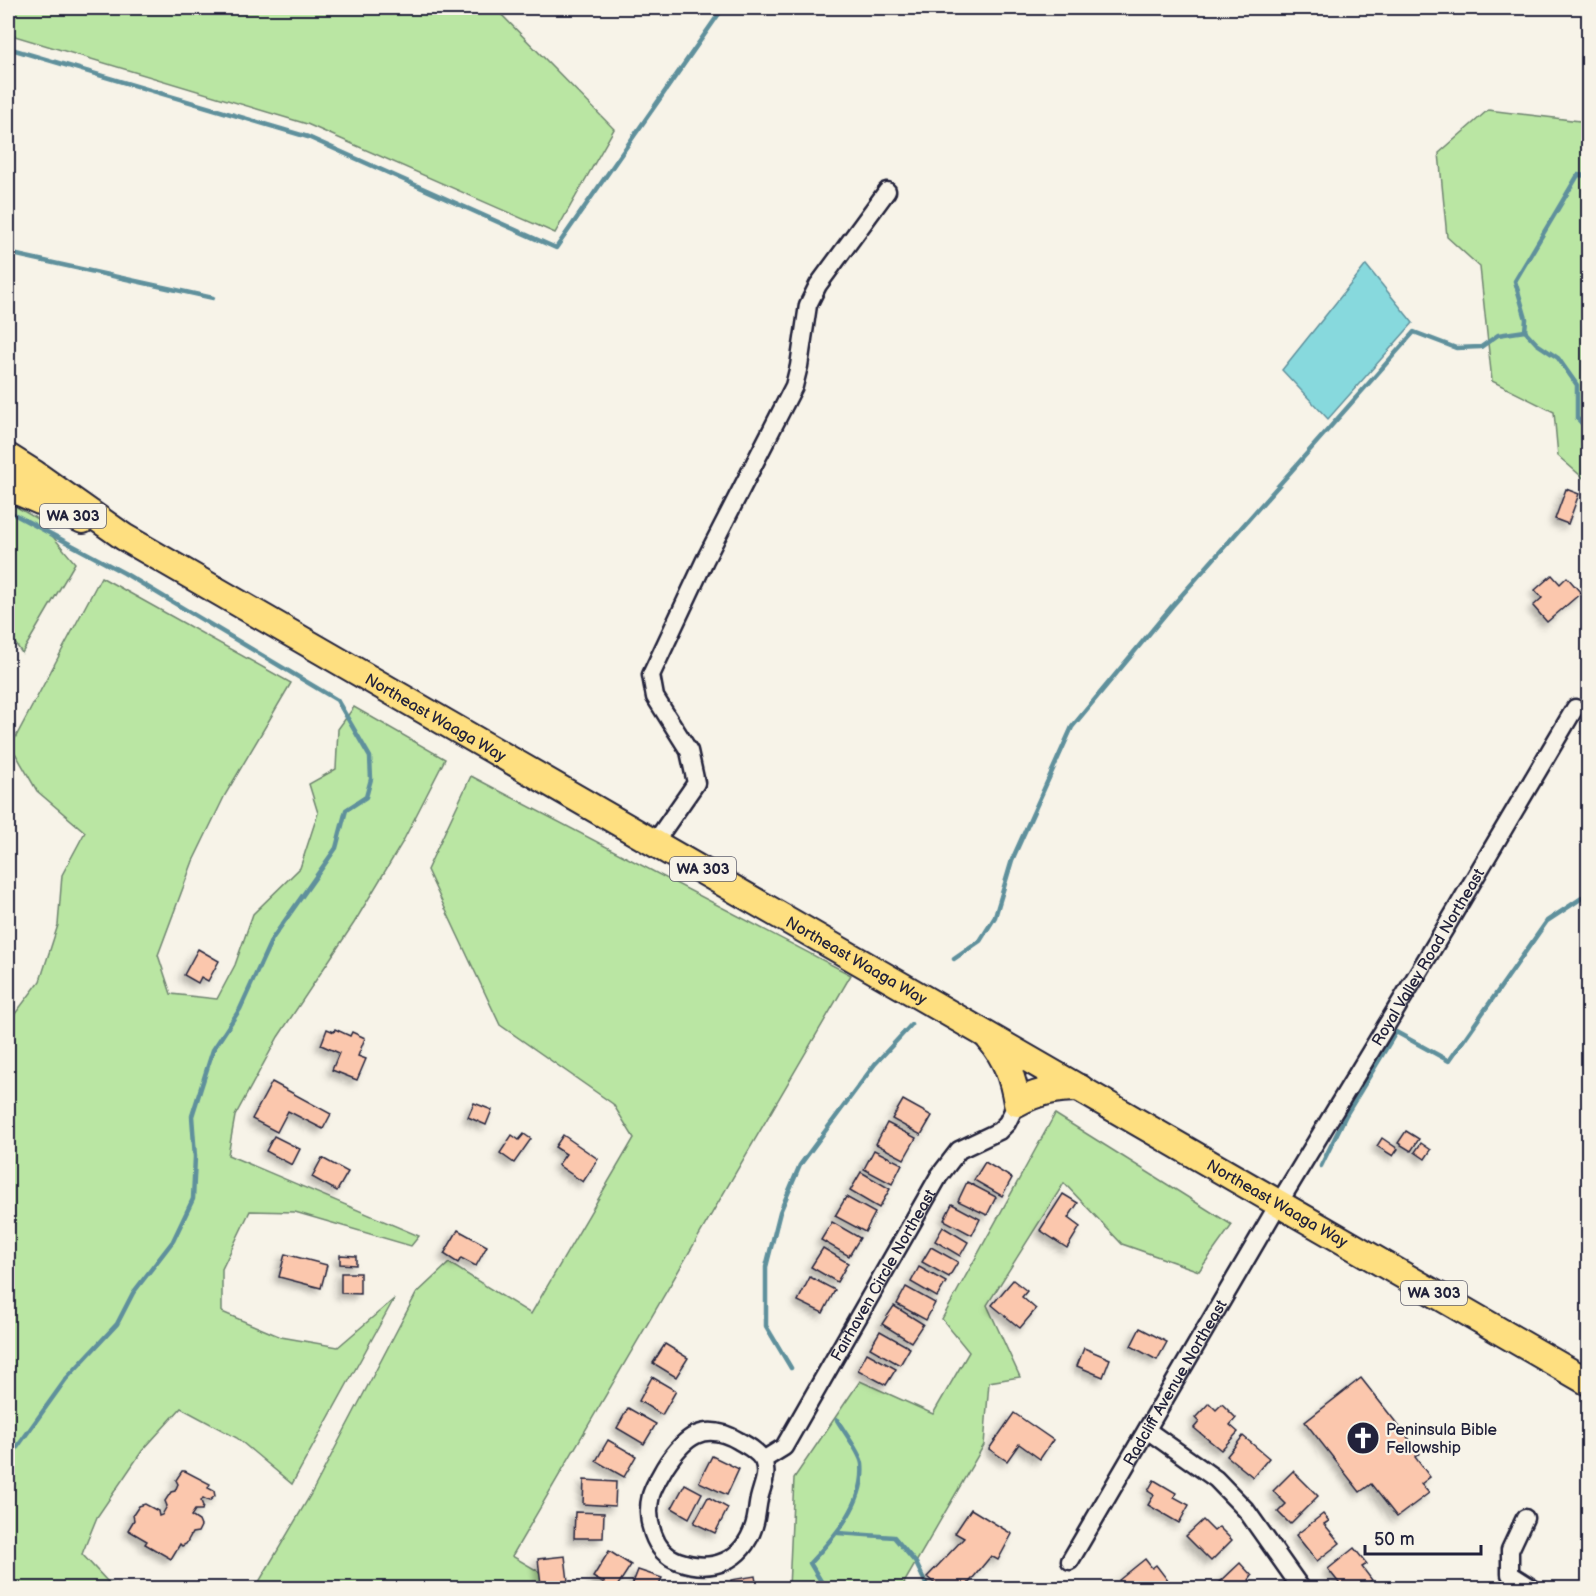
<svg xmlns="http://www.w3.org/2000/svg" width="1596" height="1596" font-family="'Balsamiq Sans',sans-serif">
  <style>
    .green { fill: #bae6a3; stroke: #6e846f; stroke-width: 1.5 }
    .water { fill: #87d9dd; stroke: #5f909c; stroke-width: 1.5 }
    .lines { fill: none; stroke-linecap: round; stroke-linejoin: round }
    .stream { stroke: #5f909c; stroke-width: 4.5 }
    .building { fill: #fbc7ad; stroke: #22223b; stroke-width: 1.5; filter: url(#shadow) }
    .minor-casing { stroke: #22223b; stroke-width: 21 }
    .highway-casing { stroke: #22223b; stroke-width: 30 }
    .minor { stroke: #f7f3e8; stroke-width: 16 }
    .highway { stroke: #fedf80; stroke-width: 26 }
    .labels { text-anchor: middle; stroke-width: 4.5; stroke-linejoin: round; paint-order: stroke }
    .shield { fill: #f7f3e8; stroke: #62616f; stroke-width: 1.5 }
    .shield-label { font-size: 15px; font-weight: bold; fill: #22223b }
    .street-label { font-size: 16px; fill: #22223b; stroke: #f7f3e8 }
    .poi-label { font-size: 16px; fill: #22223b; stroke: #f7f3e8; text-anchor: start }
  </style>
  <defs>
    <filter id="shadow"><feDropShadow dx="-4.5" dy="4.5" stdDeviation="3" flood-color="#0004"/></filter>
  </defs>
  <rect width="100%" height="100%" fill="#f7f3e8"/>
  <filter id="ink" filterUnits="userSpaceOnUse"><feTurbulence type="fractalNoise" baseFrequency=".0167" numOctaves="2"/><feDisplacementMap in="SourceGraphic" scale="12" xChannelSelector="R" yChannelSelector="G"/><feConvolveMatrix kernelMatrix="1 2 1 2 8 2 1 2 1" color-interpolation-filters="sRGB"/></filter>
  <g filter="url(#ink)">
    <g class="green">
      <polygon points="8,8 495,8 614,129 555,233 307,124 8,34"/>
      <polygon points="1488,110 1588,122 1588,482 1558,456 1554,412 1492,381 1480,267 1447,237 1439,153"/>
      <polygon points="8,502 39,520 75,563 22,653 8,633"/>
      <polygon points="101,577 291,683 225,795 193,861 158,955 171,994 217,999 235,965 253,914 300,868 318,813 309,784 336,769 338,729 354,707 445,759 402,843 354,923 278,1037 235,1116 228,1155 419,1236 411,1246 295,1212 250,1211 222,1269 222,1312 281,1337 338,1347 394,1299 292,1484 237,1438 181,1408 142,1451 97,1517 82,1554 109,1583 128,1588 8,1588 8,1023 40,981 58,925 62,875 85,832 37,791 11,746"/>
      <polygon points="471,776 851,975 512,1556 567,1588 250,1588 259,1582 311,1494 416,1294 449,1263 531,1314 634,1138 613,1104 500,1025 427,870"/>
      <polygon points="1055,1114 1232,1225 1199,1271 1122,1244 1064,1183 987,1305 1020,1377 989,1382 984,1445 904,1583 907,1588 789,1588 794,1478 860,1381 933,1414 969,1352 942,1319"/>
    </g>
    <polygon class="water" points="1366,265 1413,323 1328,419 1282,370"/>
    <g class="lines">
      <g class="stream">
        <polyline points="8,48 308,137 556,248 723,8"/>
        <polyline points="1588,176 1578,175 1515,281 1526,319 1525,331 1537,344 1558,358 1577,385 1577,418 1588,430"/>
        <polyline points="8,253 213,298"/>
        <polyline points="8,511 124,573 337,700 370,757 371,779 366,797 346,810 336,848 272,939 240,1009 213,1050 192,1116 195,1157 193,1199 173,1241 133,1293 117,1324 66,1379 8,1460"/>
        <polyline points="954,959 980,941 995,917 1012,860 1072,727 1173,605 1414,332 1456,348 1481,347 1498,335 1525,331"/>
        <polyline points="1321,1166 1346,1115 1396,1032 1449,1061 1547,921 1588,894"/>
        <polyline points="791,1368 766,1326 766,1267 780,1212 800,1165 875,1064 911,1025"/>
        <polyline points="838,1533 894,1537 916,1563 928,1588"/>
        <path d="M825,1588L810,1563C834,1537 866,1503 862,1464C861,1454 843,1430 837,1420"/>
      </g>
    </g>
    <g class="building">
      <polygon points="1566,489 1579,494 1568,524 1555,519"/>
      <polygon points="1552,575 1560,584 1567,577 1581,593 1547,622 1533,606 1542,598 1535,590"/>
      <polygon points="198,949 219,961 208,981 201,977 198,983 184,975"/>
      <polygon points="327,1029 334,1032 335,1029 350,1036 352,1032 365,1038 358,1056 366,1059 357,1080 332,1070 339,1053 321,1045"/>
      <polygon points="272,1082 331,1114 323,1129 288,1111 277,1132 252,1119"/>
      <polygon points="903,1100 932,1116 921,1135 892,1119"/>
      <polygon points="474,1103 492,1110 486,1125 468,1117"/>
      <polygon points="887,1123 916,1138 904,1159 876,1144"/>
      <polygon points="1406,1131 1419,1139 1411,1151 1398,1143"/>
      <polygon points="524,1134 531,1139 514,1163 500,1153 512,1135 519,1140"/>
      <polygon points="563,1135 598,1159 583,1182 558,1165 566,1154 555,1147"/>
      <polygon points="274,1136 300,1149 292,1165 266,1151"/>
      <polygon points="1382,1138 1398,1149 1393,1156 1377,1146"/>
      <polygon points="1421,1143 1431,1150 1425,1159 1415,1152"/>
      <polygon points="874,1150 902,1164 892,1184 864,1169"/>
      <polygon points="322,1158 348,1172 337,1191 312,1177"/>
      <polygon points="985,1162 1012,1178 1002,1196 974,1180"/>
      <polygon points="861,1172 890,1189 879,1208 850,1191"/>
      <polygon points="967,1182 996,1197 987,1215 958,1201"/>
      <polygon points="1063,1194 1078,1203 1068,1218 1080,1227 1067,1248 1040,1230"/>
      <polygon points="846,1197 875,1213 865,1232 835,1216"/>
      <polygon points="952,1204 980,1219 972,1235 944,1220"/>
      <polygon points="832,1222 860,1238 849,1256 821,1240"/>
      <polygon points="943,1227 968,1242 960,1256 935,1241"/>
      <polygon points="458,1230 487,1246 476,1266 461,1258 458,1263 444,1254"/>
      <polygon points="931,1247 958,1262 949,1277 922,1262"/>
      <polygon points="823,1248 848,1263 837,1282 811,1267"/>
      <polygon points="285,1254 327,1265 321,1288 279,1277"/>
      <polygon points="340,1255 356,1256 356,1265 340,1264"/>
      <polygon points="919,1267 946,1282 937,1297 911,1282"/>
      <polygon points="341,1273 360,1273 360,1294 341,1293"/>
      <polygon points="810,1277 835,1290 823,1313 798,1301"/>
      <polygon points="1013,1280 1027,1291 1022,1297 1036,1309 1020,1328 992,1305"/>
      <polygon points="906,1287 935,1303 926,1320 897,1304"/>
      <polygon points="894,1306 923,1324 911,1342 882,1324"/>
      <polygon points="1140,1328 1167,1342 1157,1360 1131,1346"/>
      <polygon points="880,1331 910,1348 900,1365 870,1348"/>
      <polygon points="665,1344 688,1358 676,1377 653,1363"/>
      <polygon points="1084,1348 1110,1359 1103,1377 1077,1366"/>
      <polygon points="867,1353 896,1369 886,1385 858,1370"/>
      <polygon points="652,1377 676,1391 662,1415 639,1401"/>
      <polygon points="1361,1378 1420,1453 1415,1457 1430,1477 1421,1484 1429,1493 1397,1517 1371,1484 1360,1492 1305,1422"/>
      <polygon points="1209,1403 1216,1410 1222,1404 1236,1418 1230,1425 1238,1432 1221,1450 1194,1428 1199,1422 1195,1418"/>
      <polygon points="628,1408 656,1424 644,1444 617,1428"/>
      <polygon points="1014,1413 1053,1440 1040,1459 1019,1444 1007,1461 989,1449"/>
      <polygon points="1243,1436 1269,1458 1253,1477 1227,1456"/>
      <polygon points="608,1440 636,1456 624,1477 596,1461"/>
      <polygon points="712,1456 739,1469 727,1495 699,1482"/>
      <polygon points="182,1471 185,1471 210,1484 208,1488 214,1491 215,1496 209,1501 203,1498 201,1501 203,1506 202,1510 195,1510 191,1516 199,1521 201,1526 198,1532 192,1533 186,1544 182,1546 180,1544 171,1559 145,1544 147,1541 128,1530 134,1520 133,1515 139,1506 145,1504 158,1511 159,1516 162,1515 167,1506 165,1501 171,1492 175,1491 178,1484 176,1480"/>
      <polygon points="1293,1471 1318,1496 1290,1524 1278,1512 1286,1504 1273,1491"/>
      <polygon points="584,1480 616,1482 615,1506 583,1504"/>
      <polygon points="1154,1480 1176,1493 1174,1497 1189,1505 1179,1523 1148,1505 1154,1495 1148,1491"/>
      <polygon points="685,1484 702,1493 689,1518 672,1508"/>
      <polygon points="708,1497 728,1508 715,1533 694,1523"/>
      <polygon points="971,1509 1012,1534 998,1560 991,1556 968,1584 973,1588 940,1588 927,1577 964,1538 955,1533"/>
      <polygon points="575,1512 604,1513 603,1538 574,1538"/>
      <polygon points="1323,1514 1329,1521 1324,1524 1340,1543 1317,1561 1296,1535"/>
      <polygon points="1203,1520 1214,1531 1219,1527 1232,1540 1211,1561 1186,1536"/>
      <polygon points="1354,1548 1367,1564 1362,1567 1372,1580 1361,1588 1343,1588 1328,1569"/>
      <polygon points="609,1551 631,1565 616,1588 611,1588 593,1577"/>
      <polygon points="565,1556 568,1581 541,1584 538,1559"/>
      <polygon points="1145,1559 1152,1568 1156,1565 1172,1586 1169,1588 1126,1588 1119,1580"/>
      <polygon points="1240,1563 1252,1576 1249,1580 1257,1588 1219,1588 1216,1586"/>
      <polygon points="638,1570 662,1578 658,1588 631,1588"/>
      <polygon points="755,1576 757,1588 732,1588 731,1580"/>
    </g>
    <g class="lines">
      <g class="minor-casing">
        <g id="minor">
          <polyline points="655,842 696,783 689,751 655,697 651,675 705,560 794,386 799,366 808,305 818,285 887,191"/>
          <polyline points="1147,1430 1216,1479 1246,1510 1301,1588"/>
          <path id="s1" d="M763,1460C769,1475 762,1485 759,1499C757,1508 757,1517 754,1526C742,1562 712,1573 678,1561C653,1552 645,1519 651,1495C654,1485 660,1476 665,1467C684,1437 704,1420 739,1441C748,1446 757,1451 763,1460L784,1447L939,1176L959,1150L999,1131L1007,1123L1017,1103"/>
          <polyline points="1525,1518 1510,1550 1510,1574 1532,1588"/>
          <path id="s2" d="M1070,1561L1279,1203L1447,925L1575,708"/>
        </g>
      </g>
      <g class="highway-casing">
        <g id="highway">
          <path id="s3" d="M8,457L35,474L124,537L1588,1382"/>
          <polyline points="8,487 83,520"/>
          <path d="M989,1038C1006,1058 1013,1078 1017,1103C1036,1092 1058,1088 1080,1088"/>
        </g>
      </g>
      <use href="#minor" class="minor"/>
      <use href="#highway" class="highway"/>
    </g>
  </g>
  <defs>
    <g id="church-disc" transform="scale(1.725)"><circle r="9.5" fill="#22223b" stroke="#f7f3e8"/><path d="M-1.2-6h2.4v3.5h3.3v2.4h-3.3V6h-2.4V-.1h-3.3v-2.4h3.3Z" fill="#fff"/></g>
  </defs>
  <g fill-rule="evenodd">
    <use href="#church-disc" x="1363" y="1438"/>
  </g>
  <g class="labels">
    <g class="shield">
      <rect x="40" y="504" width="66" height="24" rx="4.5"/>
      <rect x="670" y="857" width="66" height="24" rx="4.5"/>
      <rect x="1401" y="1281" width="66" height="24" rx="4.5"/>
    </g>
    <g class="shield-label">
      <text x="73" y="521">WA 303</text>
      <text x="703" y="874">WA 303</text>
      <text x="1434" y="1298">WA 303</text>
    </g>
    <g class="street-label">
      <text dy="6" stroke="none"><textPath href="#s3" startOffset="501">Northeast Waaga Way</textPath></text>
      <text dy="6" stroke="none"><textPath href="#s2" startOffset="702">Royal Valley Road Northeast</textPath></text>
      <text dy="6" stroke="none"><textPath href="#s3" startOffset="987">Northeast Waaga Way</textPath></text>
      <text dy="6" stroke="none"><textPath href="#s3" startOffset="1473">Northeast Waaga Way</textPath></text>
      <text dy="6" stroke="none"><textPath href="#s1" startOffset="616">Fairhaven Circle Northeast</textPath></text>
      <text dy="6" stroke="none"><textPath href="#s2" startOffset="207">Radcliff Avenue Northeast</textPath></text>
    </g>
    <g class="poi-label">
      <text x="1386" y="1435">Peninsula Bible<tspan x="1386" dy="18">Fellowship</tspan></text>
    </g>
  </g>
  <rect width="1596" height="1596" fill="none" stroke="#f7f3e8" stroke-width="30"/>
  <rect x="15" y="15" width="1566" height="1566" fill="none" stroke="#22223b" stroke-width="2" filter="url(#ink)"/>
  <path d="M1365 1545v9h116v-9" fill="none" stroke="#22223b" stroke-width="3"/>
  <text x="1374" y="1545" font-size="18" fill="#22223b" stroke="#f7f3e8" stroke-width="4.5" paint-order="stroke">50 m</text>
</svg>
